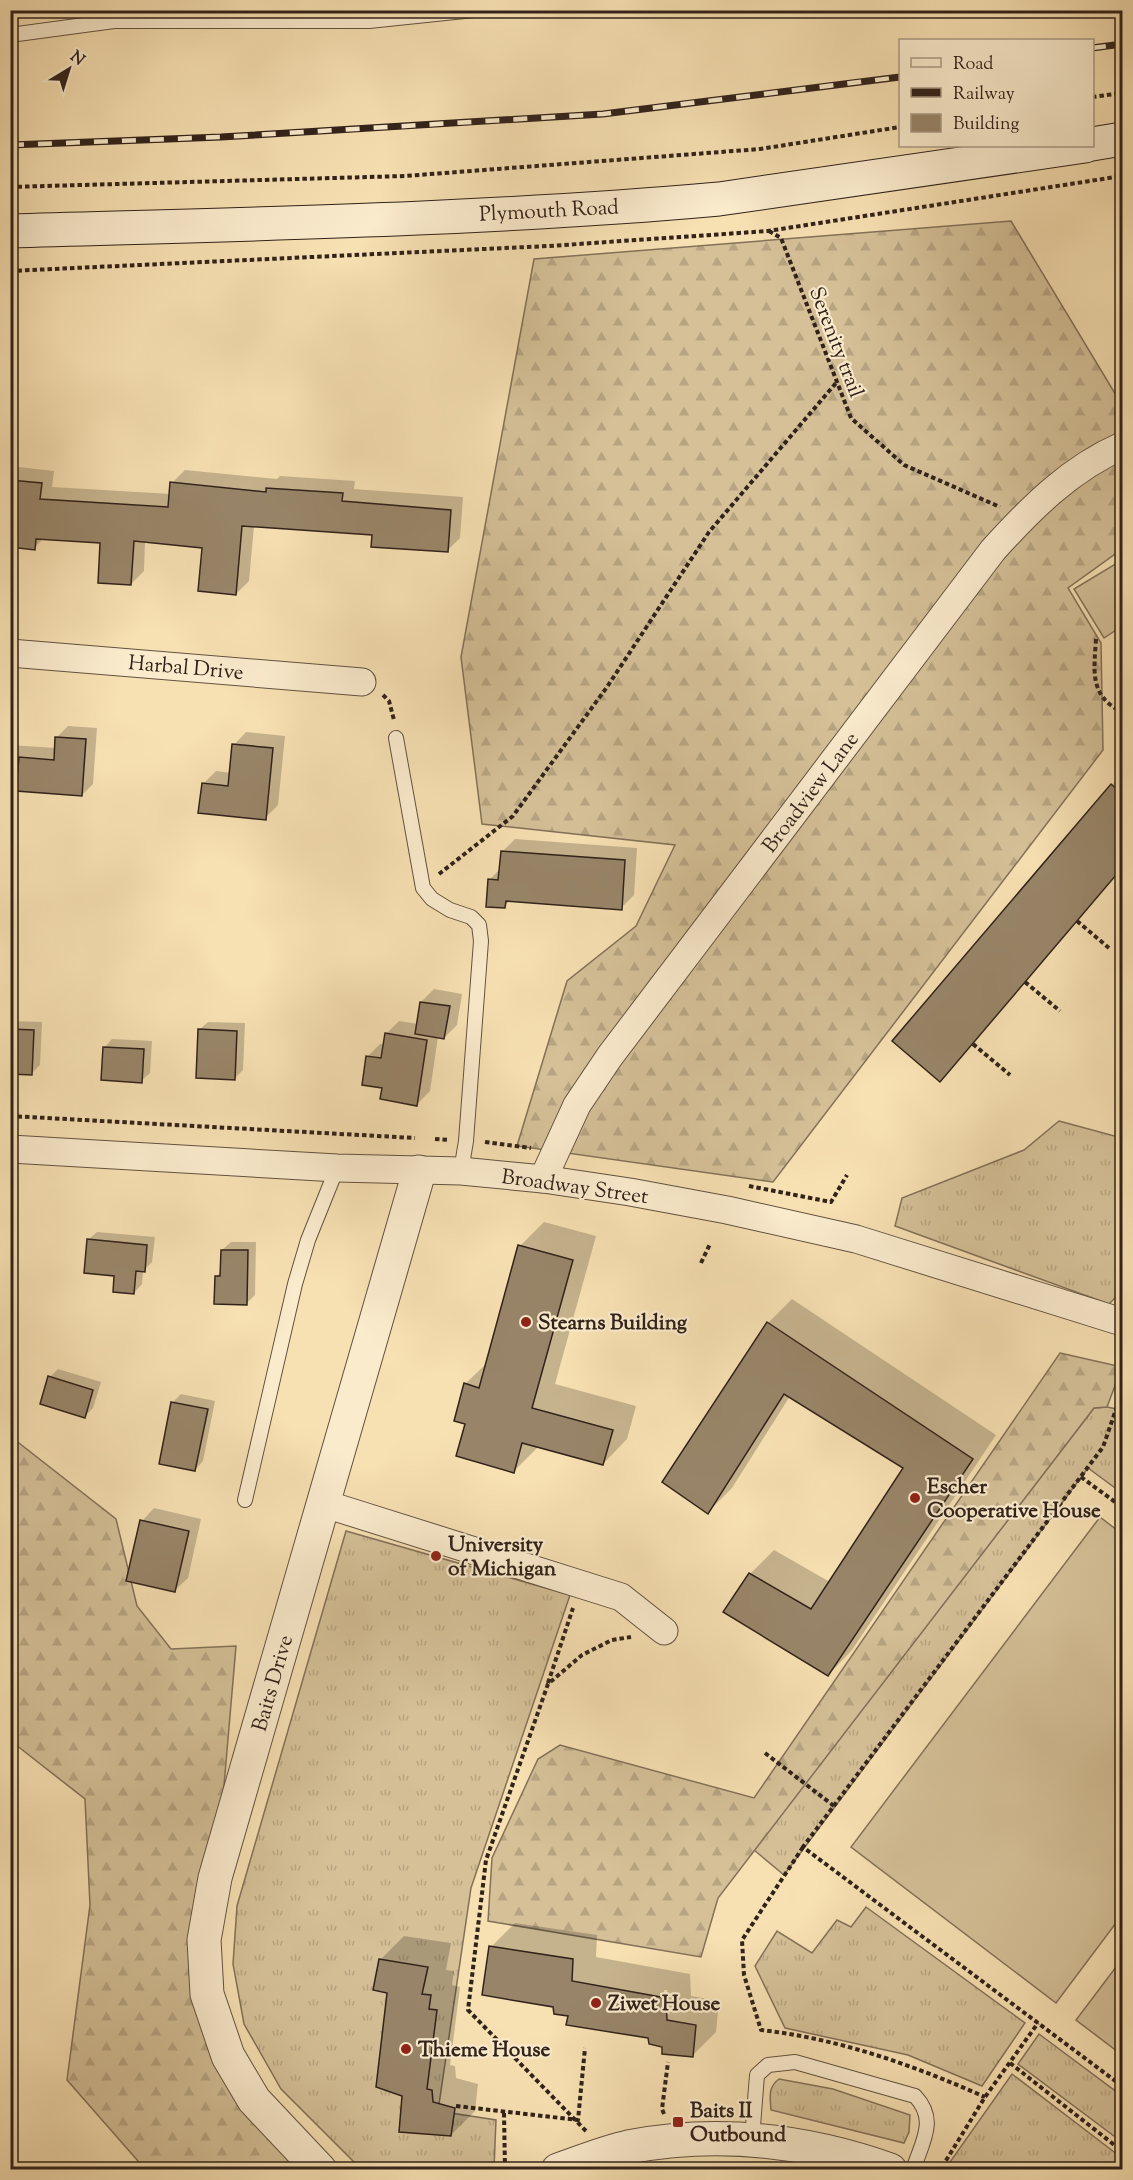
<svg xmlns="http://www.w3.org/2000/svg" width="1133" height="2180" font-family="'Sorts Mill Goudy',serif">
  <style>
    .grass { fill: url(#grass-tufts); stroke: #837159; stroke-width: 1.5 }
    .forest { fill: url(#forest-firs); stroke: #837159; stroke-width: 1.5 }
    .garden { fill: #d5c098; stroke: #837159; stroke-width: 1.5 }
    .shadow { fill: #0003; fill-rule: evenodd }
    .building { fill: #988569; stroke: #31221a; stroke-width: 1.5 }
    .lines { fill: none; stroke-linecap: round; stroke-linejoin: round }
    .service-casing { stroke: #625240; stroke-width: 16 }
    .minor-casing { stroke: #625240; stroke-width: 29 }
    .tertiary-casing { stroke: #625240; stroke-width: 35 }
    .secondary-casing { stroke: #31221a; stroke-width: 35 }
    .path { stroke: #31221a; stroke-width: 4; stroke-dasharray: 4.5 3; stroke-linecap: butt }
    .service { stroke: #faebcd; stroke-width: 14 }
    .minor { stroke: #faebcd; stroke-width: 27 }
    .tertiary { stroke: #faebcd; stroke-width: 33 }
    .secondary { stroke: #faebcd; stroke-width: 33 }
    .rail-casing { stroke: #31221a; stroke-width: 7 }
    .rail { stroke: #faebcd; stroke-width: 4.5; stroke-dasharray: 14; stroke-linecap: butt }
    .poi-dot { fill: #8f2418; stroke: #faebcd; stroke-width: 2 }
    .labels { text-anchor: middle; stroke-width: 4.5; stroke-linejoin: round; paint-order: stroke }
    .street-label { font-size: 21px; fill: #31221a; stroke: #faebcd }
    .poi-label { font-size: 21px; font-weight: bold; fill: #31221a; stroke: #faebcd; text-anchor: start }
  </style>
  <defs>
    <pattern id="grass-tufts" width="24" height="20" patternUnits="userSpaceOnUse" patternTransform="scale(1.5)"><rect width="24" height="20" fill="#d5c098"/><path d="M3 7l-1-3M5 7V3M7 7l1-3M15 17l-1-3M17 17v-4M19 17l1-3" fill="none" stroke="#b7a582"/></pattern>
    <pattern id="forest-firs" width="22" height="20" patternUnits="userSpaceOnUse" patternTransform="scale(1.5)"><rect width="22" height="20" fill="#d5c098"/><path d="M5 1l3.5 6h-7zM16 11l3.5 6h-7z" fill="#b7a582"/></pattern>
  </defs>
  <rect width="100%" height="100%" fill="#f7e0b2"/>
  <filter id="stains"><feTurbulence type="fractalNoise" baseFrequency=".00333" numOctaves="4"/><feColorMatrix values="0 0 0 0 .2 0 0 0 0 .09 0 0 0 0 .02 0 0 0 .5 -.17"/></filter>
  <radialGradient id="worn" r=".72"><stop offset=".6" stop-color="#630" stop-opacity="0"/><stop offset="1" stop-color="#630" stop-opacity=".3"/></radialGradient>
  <g class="grass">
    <polygon points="1059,1121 1122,1138 1122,1291 1109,1304 895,1226 902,1198 1024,1150"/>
    <polygon points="1107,1407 1122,1410 1122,1493 1088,1468 784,1875 754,1850 1094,1408"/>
    <polygon points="346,1531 570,1595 471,1888 438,2111 496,2120 494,2168 492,2170 361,2169 281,2089 244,2024 233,1964 237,1906"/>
    <polygon points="866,1907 1025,2023 982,2086 908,2055 785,2028 755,1966 777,1931 812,1953 837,1920 851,1927"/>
    <polygon points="1039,2034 1122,2096 1122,2142 1018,2064"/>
    <polygon points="1012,2074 1122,2158 1122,2169 960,2170 950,2162"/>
    <path d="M779,2079L833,2089L910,2115L909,2132L904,2143L771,2110C770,2097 768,2087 779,2079Z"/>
  </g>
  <g class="forest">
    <polygon points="1011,221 1122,405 1122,549 1068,588 1101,643 1103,750 773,1182 517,1146 567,981 636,926 675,845 482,824 461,657 534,259"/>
    <polygon points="1060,1353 1122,1367 1107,1407 1094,1408 718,1898 701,1957 488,1921 492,1858 538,1759 560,1745 754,1798"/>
    <polygon points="10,1436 116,1519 137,1606 171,1649 236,1646 223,1797 191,1969 223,2079 295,2169 145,2169 67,2080 90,1905 85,1799 11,1741"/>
  </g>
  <g class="garden">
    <polygon points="1122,560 1122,626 1104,638 1074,589"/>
    <polygon points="1100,1517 1122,1534 1122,1915 1056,2003 851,1847"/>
    <polygon points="1122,1959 1122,2055 1076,2020"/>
  </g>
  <g class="shadow">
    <polygon points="1122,329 1122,355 1118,333"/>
    <polygon points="10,466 54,471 52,487 171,494 172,483 185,470 277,479 280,476 355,481 354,489 463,497 460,538 447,551 374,534 254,526 249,581 236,594 203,547 145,541 144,571 131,584 102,541 44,538 34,548 10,546"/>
    <polygon points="68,726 97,728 93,784 82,795 10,790 10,745 56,748 57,737"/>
    <polygon points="246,732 285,736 278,805 265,818 203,784 216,771 231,773 234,745"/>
    <polygon points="1122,774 1122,868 940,1080 1112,785"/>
    <polygon points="515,839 637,848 634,895 621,908 511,900 504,906 489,880 501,868 502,852"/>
    <polygon points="434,989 462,994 457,1025 444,1038 438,1037 430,1091 417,1104 383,1087 367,1057 380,1044 385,1044 386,1034 399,1021 418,1024 421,1002"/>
    <polygon points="10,1021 42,1022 40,1065 32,1073 10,1072"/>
    <polygon points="208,1022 245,1023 243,1070 234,1079 199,1030"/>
    <polygon points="112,1039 152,1041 150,1073 141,1081 104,1048"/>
    <polygon points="544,1222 596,1236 555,1384 636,1406 627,1439 603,1464 538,1447 514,1471 467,1423 465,1384 488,1362 520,1246"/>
    <polygon points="97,1232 155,1237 152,1262 143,1271 142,1284 134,1293 88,1240"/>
    <polygon points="231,1242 256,1242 255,1295 247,1303 216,1277 222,1271 222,1250"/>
    <polygon points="792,1299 996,1435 852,1650 828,1675 750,1574 774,1550 830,1582 905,1468 790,1396 732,1488 708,1512 664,1481 768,1323"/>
    <polygon points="58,1369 101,1382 93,1408 84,1417 50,1377"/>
    <polygon points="181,1394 215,1401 203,1461 195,1470 173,1402"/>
    <polygon points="154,1508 201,1519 188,1578 175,1590 142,1521"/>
    <path d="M515,1923L597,1935L596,1957L690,1974L691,1996L719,2001L716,2032L692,2056L649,2037L570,2014L554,2006L491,1947ZM664,1990H667L669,2014H666Z"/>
    <polygon points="404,1936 451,1943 446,1970 454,1971 452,1985 460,1987 450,2065 455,2066 456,2078 478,2084 475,2111 451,2135 404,2095 388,1992 380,1960"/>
  </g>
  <g class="building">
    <polygon points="10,480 42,483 40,499 168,507 170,482 266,492 266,488 343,493 342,501 451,510 448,552 371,547 372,535 242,526 236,595 198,591 202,548 134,541 131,585 98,583 100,543 36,539 35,550 10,547"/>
    <polygon points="55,737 86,739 82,796 16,791 19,757 54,760"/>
    <polygon points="232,744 273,748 266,820 198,813 202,783 228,786"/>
    <polygon points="1111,784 1122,794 1122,868 940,1082 892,1041"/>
    <polygon points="501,851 625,860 622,910 506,901 505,908 486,907 488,879 498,880"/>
    <polygon points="420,1002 450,1006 444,1039 415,1034"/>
    <polygon points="10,1029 34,1030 32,1075 10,1074"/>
    <polygon points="198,1029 237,1031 235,1080 196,1078"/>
    <polygon points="385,1033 427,1040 417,1106 380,1099 382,1088 362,1085 366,1056 381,1058"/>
    <polygon points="103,1047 144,1049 142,1083 101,1080"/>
    <polygon points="87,1239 147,1245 145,1272 136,1271 134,1294 113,1292 114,1276 84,1273"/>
    <polygon points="518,1245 573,1260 532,1408 613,1430 603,1465 522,1443 514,1473 456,1456 465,1424 454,1421 464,1383 479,1388"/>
    <polygon points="221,1250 248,1250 247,1305 214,1304 215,1276 220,1276"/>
    <polygon points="767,1322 973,1459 828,1676 723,1612 749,1573 811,1609 903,1468 784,1394 708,1514 662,1482"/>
    <polygon points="48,1376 93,1390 85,1418 40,1404"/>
    <polygon points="171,1402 208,1409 195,1471 159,1464"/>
    <polygon points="140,1520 189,1531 175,1592 126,1581"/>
    <polygon points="489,1946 573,1959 572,1981 666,1998 667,2020 696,2025 693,2057 662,2054 662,2047 649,2044 648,2038 566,2025 568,2016 554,2014 553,2007 482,1995"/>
    <polygon points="379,1959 428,1967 422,1994 431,1995 429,2009 437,2010 427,2089 432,2090 433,2102 455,2108 451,2136 399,2132 402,2096 376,2087 387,1993 373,1990"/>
  </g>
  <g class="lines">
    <g class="service-casing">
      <g id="service">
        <polyline points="10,35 114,21 369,21 474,10"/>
        <polyline points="396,738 423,888 432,899 450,910 471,917 479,925 481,941 466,1141 461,1171"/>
        <polyline points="245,1500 295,1284 308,1240 337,1168"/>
        <path d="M752,2139L757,2075L768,2065L795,2062L915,2096C938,2120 922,2142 913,2170"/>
      </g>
    </g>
    <g class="minor-casing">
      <g id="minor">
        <polyline points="10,653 362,682"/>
        <polyline points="10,1149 337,1168 461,1171 543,1179 630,1192 727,1210 856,1239 1122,1322"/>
        <path d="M543,1179L577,1105L610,1056L993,550C1031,508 1071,468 1122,446"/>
        <polyline points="325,1504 621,1597 664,1631"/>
      </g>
    </g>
    <g class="tertiary-casing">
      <g id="tertiary">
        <polyline points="320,2170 254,2100 228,2056 207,1994 204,1940 215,1878 419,1172"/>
        <path d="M558,2170C581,2162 605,2152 628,2147C717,2130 806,2140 890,2170"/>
      </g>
    </g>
    <g class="secondary-casing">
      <g id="secondary">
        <polyline points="1092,144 1122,139"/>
        <path d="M10,231C247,224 483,220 719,199L1085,146"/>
      </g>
    </g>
    <g class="path">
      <polyline points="1092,97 1122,93"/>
      <polyline points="10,187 405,176 760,149 900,127"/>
      <polyline points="769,231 781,238 851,418 904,465 1000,507"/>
      <polyline points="10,271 549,246 768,231 1122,176"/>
      <path d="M1096,639C1094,671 1089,696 1122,712"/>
      <polyline points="383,695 389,701 394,720"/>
      <polyline points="1122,725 1120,738 1122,744"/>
      <polyline points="439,874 513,816 607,687 709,532 836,383"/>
      <polyline points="1077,921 1109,948"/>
      <polyline points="1025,982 1060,1011"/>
      <polyline points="1120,999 1122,1001"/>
      <polyline points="973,1044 1010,1075"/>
      <polyline points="10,1116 415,1138"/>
      <polyline points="435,1139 449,1140"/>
      <polyline points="485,1142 531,1148"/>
      <polyline points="749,1186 831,1202 847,1175"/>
      <polyline points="701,1263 710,1244"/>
      <polyline points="1122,1392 1103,1447 803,1847 1122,2086"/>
      <polyline points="1081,1477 1122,1507"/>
      <polyline points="548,1683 573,1608"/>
      <polyline points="765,1753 834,1806"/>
      <path d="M803,1847L742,1940L744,1975L761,2030C840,2039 913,2065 985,2097"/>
      <polyline points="1010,2063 1122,2151"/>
      <polyline points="456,2106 578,2120 585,2048"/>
      <polyline points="504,2113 505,2170"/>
      <polyline points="664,2114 662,2109 668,2062"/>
      <polyline points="586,2131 468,2010 486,1860 548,1684 582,1655 612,1640 631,1637"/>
      <polyline points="942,2167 985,2097 1038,2023"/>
    </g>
    <use href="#service" class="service"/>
    <use href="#minor" class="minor"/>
    <use href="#tertiary" class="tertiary"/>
    <use href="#secondary" class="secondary"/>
    <g class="rail-casing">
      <g id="rail">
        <polyline points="1092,48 1122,44"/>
        <polyline points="10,145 221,137 603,114 900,77"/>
      </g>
    </g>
    <use href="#rail" class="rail"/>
  </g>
  <g class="poi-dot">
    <circle cx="526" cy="1322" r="6"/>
    <circle cx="915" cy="1498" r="6"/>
    <circle cx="436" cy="1556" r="6"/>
    <circle cx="596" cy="2003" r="6"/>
    <circle cx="406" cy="2049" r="6"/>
    <rect x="672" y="2116" width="12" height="12" rx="3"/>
  </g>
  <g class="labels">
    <g class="street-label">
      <text transform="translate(549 210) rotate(-3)" y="7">Plymouth Road</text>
      <text transform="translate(837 342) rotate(69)" y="7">Serenity trail</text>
      <text transform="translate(186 667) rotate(5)" y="7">Harbal Drive</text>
      <text transform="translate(810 792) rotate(-53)" y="7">Broadview Lane</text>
      <text transform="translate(575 1186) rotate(8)" y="7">Broadway Street</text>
      <text transform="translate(272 1683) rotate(-74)" y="7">Baits Drive</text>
    </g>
    <g class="poi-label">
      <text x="538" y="1329">Stearns Building</text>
      <text x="927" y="1493">Escher<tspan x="927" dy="24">Cooperative House</tspan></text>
      <text x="448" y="1551">University<tspan x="448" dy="24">of Michigan</tspan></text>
      <text x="608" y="2010">Ziwet House</text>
      <text x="418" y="2056">Thieme House</text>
      <text x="690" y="2117">Baits II<tspan x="690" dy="24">Outbound</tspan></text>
    </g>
  </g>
  <rect width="1133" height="2180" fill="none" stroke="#f7e0b2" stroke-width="36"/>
  <rect x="12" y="12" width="1109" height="2156" fill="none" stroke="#31221a" stroke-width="3"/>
  <rect x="18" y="18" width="1097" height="2144" fill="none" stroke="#31221a" stroke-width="1.5"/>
  <rect x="899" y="39" width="195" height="108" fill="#faebcd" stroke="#aa9b85" stroke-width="1.5"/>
  <rect x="911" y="58" width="30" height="9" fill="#faebcd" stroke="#aa9b85" stroke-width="1.5"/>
  <text x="953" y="69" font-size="18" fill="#31221a">Road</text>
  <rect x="911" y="88" width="30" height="9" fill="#31221a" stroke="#aa9b85" stroke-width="1.5"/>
  <text x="953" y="99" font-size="18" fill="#31221a">Railway</text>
  <rect x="911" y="114" width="30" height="18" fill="#988569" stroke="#aa9b85" stroke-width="1.5"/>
  <text x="953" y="129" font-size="18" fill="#31221a">Building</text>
  <g transform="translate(69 69) rotate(38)" stroke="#faebcd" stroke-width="4.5" paint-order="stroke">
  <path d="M0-4.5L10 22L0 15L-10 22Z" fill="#31221a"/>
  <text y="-9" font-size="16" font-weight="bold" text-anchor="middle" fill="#31221a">N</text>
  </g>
  <rect width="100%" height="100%" filter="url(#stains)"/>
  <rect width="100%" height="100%" fill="url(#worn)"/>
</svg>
